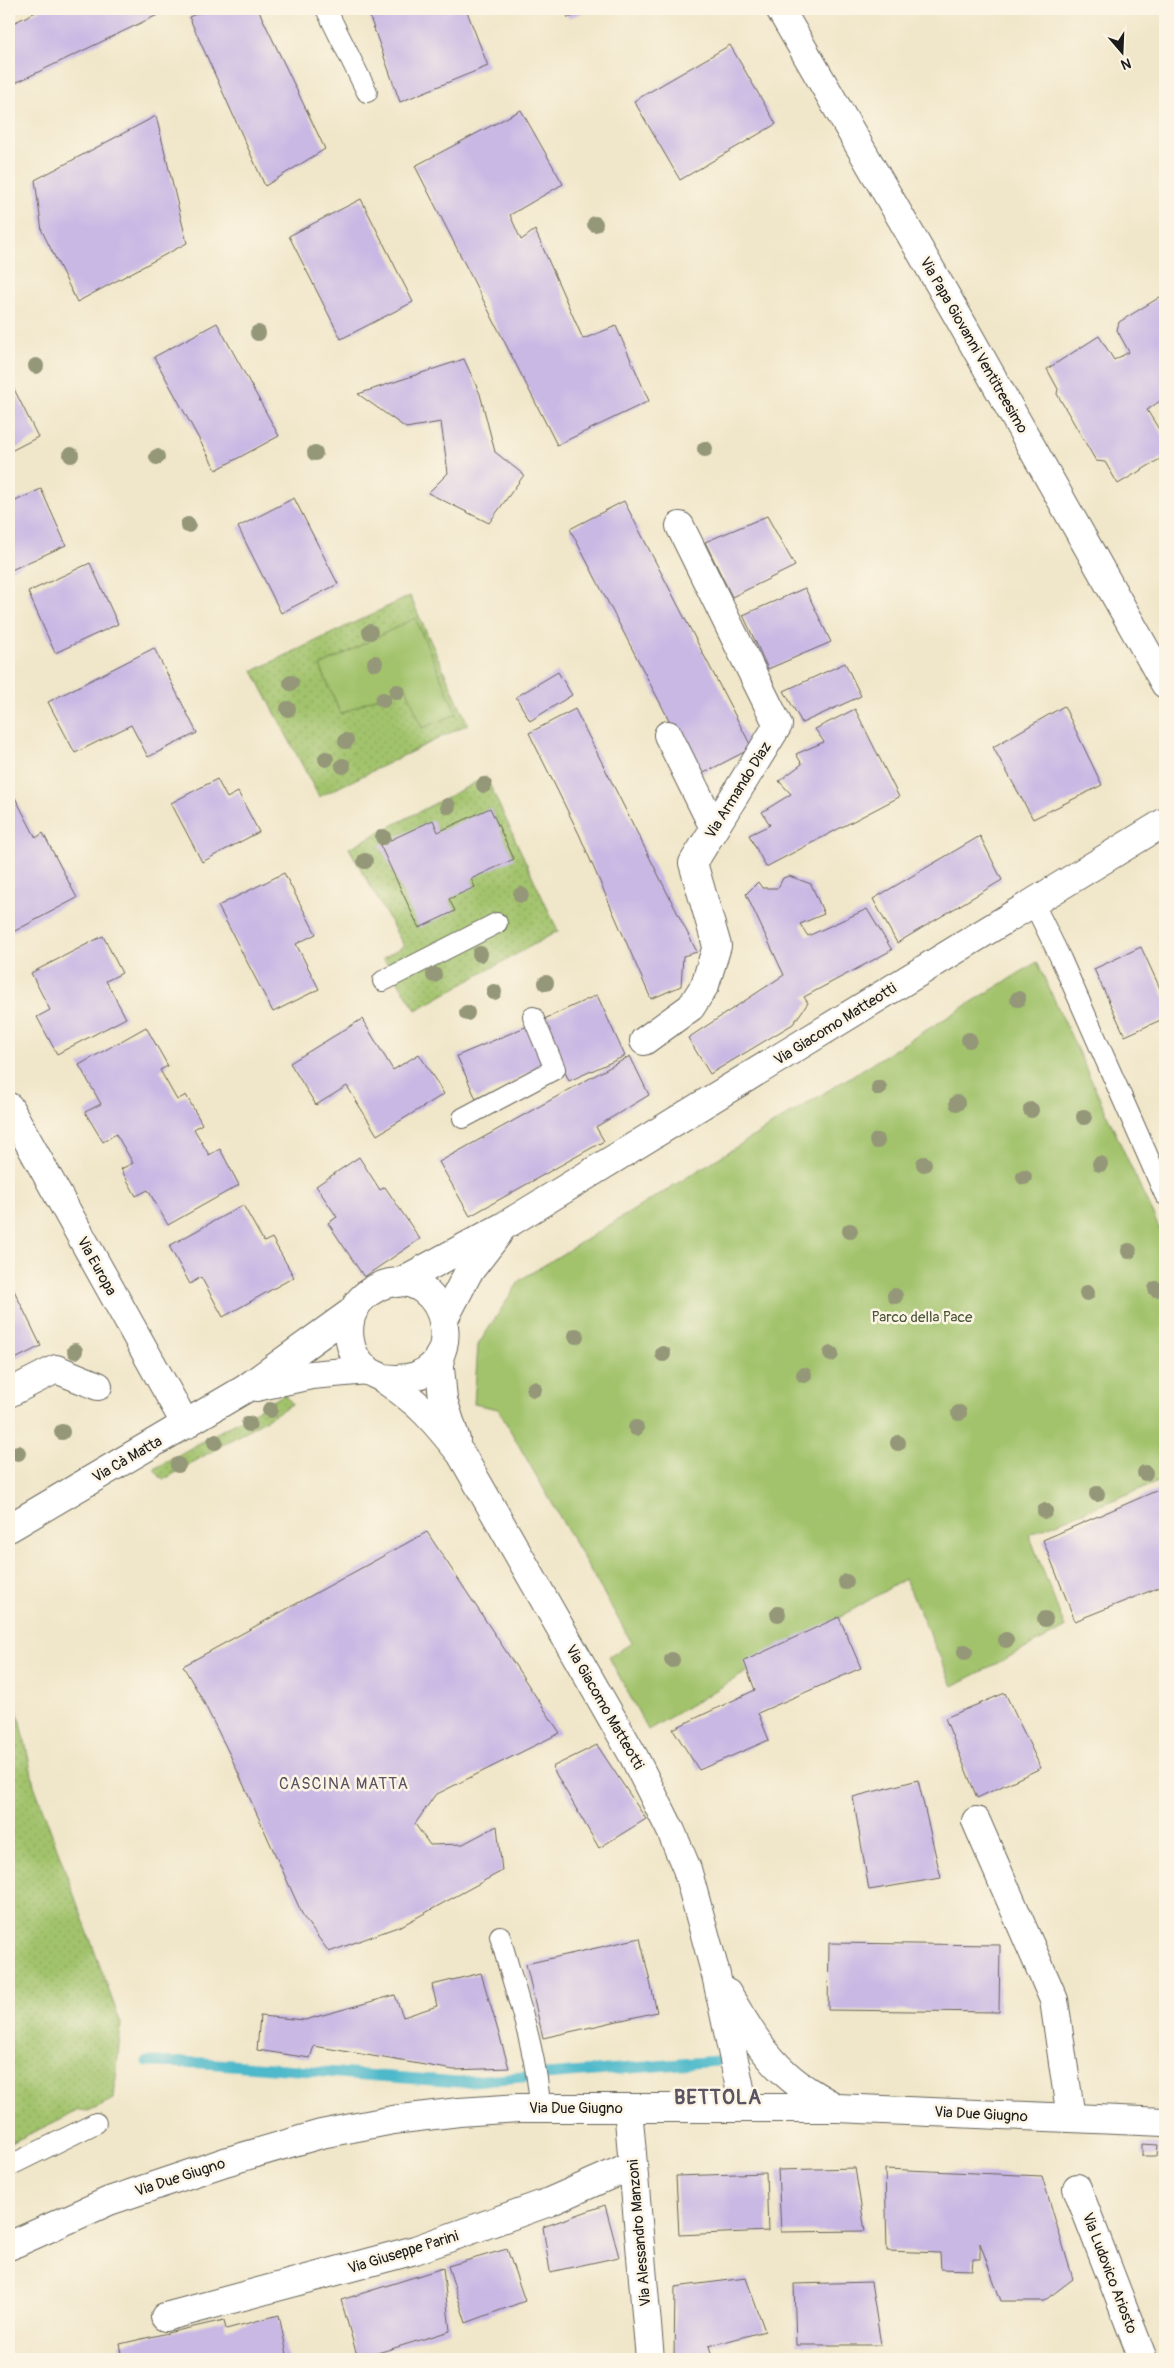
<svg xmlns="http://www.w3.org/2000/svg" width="1174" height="2368" font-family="Pangolin,sans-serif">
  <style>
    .grass { fill: url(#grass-dots); stroke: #5f7044 }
    .park { fill: #a2c36c; stroke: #5f7044 }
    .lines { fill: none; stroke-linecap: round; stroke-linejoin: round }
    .stream { stroke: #4db9ca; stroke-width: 11 }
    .building { fill: #c9b8e4 }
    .lane-casing { stroke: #666359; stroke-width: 22 }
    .street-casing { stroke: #666359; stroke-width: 30 }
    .secondary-casing { stroke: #666359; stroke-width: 30 }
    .lane { stroke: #fff; stroke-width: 20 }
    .street { stroke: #fff; stroke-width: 28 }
    .secondary { stroke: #fff; stroke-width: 28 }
    .tree { fill: #959779 }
    .labels { text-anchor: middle; stroke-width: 5; stroke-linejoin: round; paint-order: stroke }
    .street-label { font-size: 15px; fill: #1c1c1c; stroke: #fcf5e5 }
    .park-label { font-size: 15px; fill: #4b5638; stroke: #fcf5e5 }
    .neighbourhood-label { font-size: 16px; letter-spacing: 1px; fill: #595362; stroke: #fcf5e5 }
    .district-label { font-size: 20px; font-weight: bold; letter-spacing: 1px; fill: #595362; stroke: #fcf5e5 }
  </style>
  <defs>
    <pattern id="grass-dots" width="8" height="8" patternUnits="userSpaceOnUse" patternTransform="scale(1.25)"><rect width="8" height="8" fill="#a2c36c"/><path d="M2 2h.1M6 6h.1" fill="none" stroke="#8ba75d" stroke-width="1.8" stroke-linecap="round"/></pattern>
  </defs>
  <rect width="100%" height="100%" fill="#fcf5e5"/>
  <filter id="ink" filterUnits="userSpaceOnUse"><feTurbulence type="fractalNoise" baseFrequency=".02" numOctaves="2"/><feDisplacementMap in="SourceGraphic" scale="10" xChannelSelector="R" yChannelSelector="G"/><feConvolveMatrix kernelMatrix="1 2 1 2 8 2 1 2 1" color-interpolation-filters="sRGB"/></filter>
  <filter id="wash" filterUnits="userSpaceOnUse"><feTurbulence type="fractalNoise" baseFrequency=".0096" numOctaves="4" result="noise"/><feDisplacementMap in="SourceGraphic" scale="20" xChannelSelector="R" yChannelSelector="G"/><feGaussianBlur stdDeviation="1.12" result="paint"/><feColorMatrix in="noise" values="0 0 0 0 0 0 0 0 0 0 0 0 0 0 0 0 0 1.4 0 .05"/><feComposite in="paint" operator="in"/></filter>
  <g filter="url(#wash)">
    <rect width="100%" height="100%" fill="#f0e6c9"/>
    <g class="grass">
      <polygon points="410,596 468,724 319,797 253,671"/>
      <polygon points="486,777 558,931 416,1010 383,958 404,946 349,848"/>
      <polygon points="285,1394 292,1404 163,1480 154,1469"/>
      <polygon points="9,1691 21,1722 34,1785 121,2024 114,2099 88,2111 79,2110 9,2144"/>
    </g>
    <g class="park">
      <polygon points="415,618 457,714 422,728 405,684 341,714 320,666"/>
      <polygon points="1037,962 1165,1241 1165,1479 1029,1534 1065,1628 953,1686 905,1579 648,1730 609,1657 632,1643 498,1409 474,1404 478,1345 520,1280"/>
    </g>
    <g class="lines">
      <polyline class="stream" points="147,2062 204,2063 459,2082 717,2061"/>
    </g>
    <g id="blocks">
      <g class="building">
        <polygon points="42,9 170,9 9,86 9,25"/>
        <polygon points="207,9 258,9 325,149 265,186 189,17"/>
        <polygon points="367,9 439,9 440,11 445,9 466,9 488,66 400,102"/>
        <polygon points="566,9 592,9 568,18"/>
        <polygon points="730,45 776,124 680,180 634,101"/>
        <polygon points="521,110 563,184 510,215 521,240 535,230 583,339 616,326 649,401 557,445 415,166"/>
        <polygon points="156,116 187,243 77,302 42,231 35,180"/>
        <polygon points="361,199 413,302 341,339 289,236"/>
        <polygon points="1165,294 1165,409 1160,401 1147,410 1165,439 1165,456 1118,484 1105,462 1096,461 1057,394 1058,389 1047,369 1099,336 1114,360 1129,352 1117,330 1119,322"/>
        <polygon points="217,323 279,436 216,470 154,357"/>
        <polygon points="464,359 480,394 495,452 524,475 489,523 428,493 448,473 441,422 406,428 358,394"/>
        <polygon points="12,385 38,437 9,452 9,387"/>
        <polygon points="41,489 66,545 9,571 9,504"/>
        <polygon points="294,498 338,584 281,613 238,527"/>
        <polygon points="624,501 752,748 698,776 570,529"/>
        <polygon points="767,516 795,566 732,597 705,542"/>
        <polygon points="90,563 118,624 55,653 28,592"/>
        <polygon points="805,588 831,642 768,669 743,615"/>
        <polygon points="154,648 197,733 148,757 131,725 75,753 48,702"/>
        <polygon points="845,663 861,696 802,723 784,691"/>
        <polygon points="558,672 572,695 530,721 516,697"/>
        <polygon points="1064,706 1102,785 1033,819 993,747"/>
        <polygon points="575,709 697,952 683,956 681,986 651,999 579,834 529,733"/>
        <polygon points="855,709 899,797 766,867 749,835 770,825 762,812 791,794 779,781 802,764 796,754 824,742 815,729"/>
        <polygon points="217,779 227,798 238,792 259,832 202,862 171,803"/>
        <polygon points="9,786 36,838 43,833 77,898 13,932 9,924"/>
        <polygon points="490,808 514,859 471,879 475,887 449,899 455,911 419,928 380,845 433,820 438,832"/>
        <polygon points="980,836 1002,880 897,943 873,899"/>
        <polygon points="284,873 316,934 296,944 319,989 273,1012 218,906"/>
        <polygon points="789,876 811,884 824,914 800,924 808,936 867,909 892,950 804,997 808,1003 793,1024 710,1074 688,1038 784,975 746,894 758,882 762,888 778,888 783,878"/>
        <polygon points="103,936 122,973 106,981 126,1018 57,1054 37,1017 50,1010 31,973"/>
        <polygon points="1141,947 1165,999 1165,1018 1125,1036 1094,969"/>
        <polygon points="597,995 625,1056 569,1081 542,1020"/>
        <polygon points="362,1019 393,1070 419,1054 444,1094 377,1135 347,1086 316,1105 290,1063"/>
        <polygon points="530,1025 547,1063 476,1099 457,1056"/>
        <polygon points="146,1027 168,1066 160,1070 177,1100 186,1095 202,1124 194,1129 209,1155 220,1149 239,1185 168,1225 148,1190 136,1196 121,1169 133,1163 116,1134 103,1142 85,1112 101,1104 79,1065"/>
        <polygon points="630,1056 649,1095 596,1127 604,1141 470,1216 439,1162"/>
        <polygon points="359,1157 380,1190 385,1187 420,1239 364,1277 328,1223 337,1217 316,1186"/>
        <polygon points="243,1205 264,1242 272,1238 294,1277 223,1317 201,1277 190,1284 169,1246"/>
        <polygon points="9,1280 41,1346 9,1362"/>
        <polygon points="1165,1487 1165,1585 1075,1621 1043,1540"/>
        <polygon points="427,1532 560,1733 435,1795 415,1824 430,1845 463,1844 497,1826 502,1871 403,1925 329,1952 304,1918 231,1757 201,1697 183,1666"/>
        <polygon points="839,1617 861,1668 758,1713 769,1740 699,1770 673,1729 755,1690 744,1661"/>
        <polygon points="1005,1693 1041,1768 977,1798 945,1718"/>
        <polygon points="597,1745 646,1819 599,1848 552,1767"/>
        <polygon points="918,1780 941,1878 869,1890 853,1797"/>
        <polygon points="640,1938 657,2012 543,2038 526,1964"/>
        <polygon points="829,1943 1000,1945 999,2012 828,2010"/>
        <polygon points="481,1973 509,2068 454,2070 314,2046 310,2058 257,2050 260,2016 305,2020 395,1995 403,2017 437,2006 432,1985"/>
        <polygon points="1142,2144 1158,2145 1157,2156 1142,2156"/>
        <polygon points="855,2168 865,2231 781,2232 778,2170"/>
        <polygon points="885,2169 1042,2176 1073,2279 1044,2301 1001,2301 980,2243 980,2259 973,2259 972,2270 941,2269 940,2253 887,2251"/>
        <polygon points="766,2173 768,2231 679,2235 676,2176"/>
        <polygon points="605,2205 619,2257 550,2272 543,2227"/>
        <polygon points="507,2249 525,2301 466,2323 448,2266"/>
        <polygon points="443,2268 450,2331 358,2359 341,2300"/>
        <polygon points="746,2278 765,2331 709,2346 713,2359 674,2359 675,2287"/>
        <polygon points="871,2282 881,2345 796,2345 794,2284"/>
        <polygon points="279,2315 288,2359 123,2359 120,2344 224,2320 226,2329"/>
      </g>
    </g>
  </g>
  <g filter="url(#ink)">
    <use href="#blocks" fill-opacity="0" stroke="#666359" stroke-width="1"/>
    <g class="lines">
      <g class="lane-casing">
        <g id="lane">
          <polyline points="326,9 367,92"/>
          <polyline points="1033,902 1061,959 1165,1195"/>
          <polyline points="383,981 497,923"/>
          <polyline points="463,1118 555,1069 533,1017"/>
          <path d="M500,1936C515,1992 537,2050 540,2108"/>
          <polyline points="9,2166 96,2123"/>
        </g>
      </g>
      <g class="street-casing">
        <g id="street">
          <polyline points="780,9 956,313 1165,684"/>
          <polyline points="668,735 714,828"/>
          <polyline points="644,1041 691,1007 705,985 717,946 693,863 778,725 680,526"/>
          <polyline points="9,1107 186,1425"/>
          <polyline points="398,1283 504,1226 1165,822"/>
          <polyline points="444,1319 468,1273 498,1234"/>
          <polyline points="439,1356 443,1400 456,1440"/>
          <path d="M383,1378C480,1391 450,1255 378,1287C366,1293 355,1303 351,1317C346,1336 351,1359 368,1371C373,1374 380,1376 385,1380C398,1389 412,1399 424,1411C437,1424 449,1439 461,1454L634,1757L671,1831L687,1869L716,1975L744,2107"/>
          <polyline points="256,1387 311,1375 368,1370"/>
          <polyline points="9,1393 56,1369 98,1386"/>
          <polyline points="9,1528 245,1389 353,1311"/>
          <polyline points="976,1821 1054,2000 1071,2118"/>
          <path d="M727,1993C744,2021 761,2052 786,2074C801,2088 819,2098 837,2108"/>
          <polyline points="628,2108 650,2359"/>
          <polyline points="1077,2188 1143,2359"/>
          <polyline points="165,2317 415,2250 549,2202 633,2165"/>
        </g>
      </g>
      <g class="secondary-casing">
        <polyline id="secondary" points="9,2246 109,2201 225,2162 321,2134 393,2120 459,2112 519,2108 837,2108 1165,2122"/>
      </g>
      <use href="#lane" class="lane"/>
      <use href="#street" class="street"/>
      <use href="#secondary" class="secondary"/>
    </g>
    <g class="tree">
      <circle cx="595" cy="224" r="8"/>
      <circle cx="258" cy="333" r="8"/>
      <circle cx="36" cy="366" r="8"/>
      <circle cx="705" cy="449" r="8"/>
      <circle cx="315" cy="453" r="8"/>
      <circle cx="71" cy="455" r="8"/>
      <circle cx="157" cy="457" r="8"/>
      <circle cx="188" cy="525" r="8"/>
      <circle cx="370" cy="632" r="8"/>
      <circle cx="375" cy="663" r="8"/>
      <circle cx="291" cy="683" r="8"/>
      <circle cx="397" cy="692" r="8"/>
      <circle cx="383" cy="700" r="8"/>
      <circle cx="288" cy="709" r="8"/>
      <circle cx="346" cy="741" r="8"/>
      <circle cx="326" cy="759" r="8"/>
      <circle cx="343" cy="766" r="8"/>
      <circle cx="484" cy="785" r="8"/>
      <circle cx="448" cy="806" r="8"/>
      <circle cx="383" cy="837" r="8"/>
      <circle cx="365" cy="861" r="8"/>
      <circle cx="521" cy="895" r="8"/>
      <circle cx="480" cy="954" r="8"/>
      <circle cx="434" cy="975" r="8"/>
      <circle cx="546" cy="983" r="8"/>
      <circle cx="494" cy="992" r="8"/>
      <circle cx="1018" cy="999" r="8"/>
      <circle cx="467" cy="1013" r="8"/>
      <circle cx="969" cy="1040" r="8"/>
      <circle cx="879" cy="1088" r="8"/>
      <circle cx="957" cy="1103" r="8"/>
      <circle cx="1031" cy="1110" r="8"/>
      <circle cx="1084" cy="1117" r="8"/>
      <circle cx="877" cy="1141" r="8"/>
      <circle cx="924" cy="1164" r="8"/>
      <circle cx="1100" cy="1164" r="8"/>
      <circle cx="1024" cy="1177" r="8"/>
      <circle cx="850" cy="1231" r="8"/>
      <circle cx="1129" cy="1251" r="8"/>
      <circle cx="1156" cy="1289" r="8"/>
      <circle cx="1087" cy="1293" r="8"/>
      <circle cx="895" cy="1296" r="8"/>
      <circle cx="576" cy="1336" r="8"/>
      <circle cx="75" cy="1351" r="8"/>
      <circle cx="663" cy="1354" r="8"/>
      <circle cx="831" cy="1354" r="8"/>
      <circle cx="804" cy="1375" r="8"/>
      <circle cx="534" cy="1389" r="8"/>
      <circle cx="270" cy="1410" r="8"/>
      <circle cx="959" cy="1413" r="8"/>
      <circle cx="249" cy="1424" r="8"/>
      <circle cx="636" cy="1428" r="8"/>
      <circle cx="62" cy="1432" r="8"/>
      <circle cx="215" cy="1442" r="8"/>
      <circle cx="898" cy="1443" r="8"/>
      <circle cx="18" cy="1453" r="8"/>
      <circle cx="178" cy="1465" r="8"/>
      <circle cx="1145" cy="1473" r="8"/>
      <circle cx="1097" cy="1494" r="8"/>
      <circle cx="1045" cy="1511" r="8"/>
      <circle cx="846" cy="1582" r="8"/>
      <circle cx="778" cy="1614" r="8"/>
      <circle cx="1045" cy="1619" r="8"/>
      <circle cx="1006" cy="1640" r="8"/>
      <circle cx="965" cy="1652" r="8"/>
      <circle cx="672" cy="1660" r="8"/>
    </g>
  </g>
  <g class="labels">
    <g class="street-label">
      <text transform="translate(974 345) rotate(60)" y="5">Via Papa Giovanni Ventitreesimo</text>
      <text transform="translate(738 790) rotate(-58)" y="5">Via Armando Diaz</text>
      <text transform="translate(835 1024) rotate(-32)" y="5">Via Giacomo Matteotti</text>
      <text transform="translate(97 1266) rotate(61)" y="5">Via Europa</text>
      <text transform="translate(127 1459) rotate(-30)" y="5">Via Cà Matta</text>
      <text transform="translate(605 1707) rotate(60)" y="5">Via Giacomo Matteotti</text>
      <text x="576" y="2113">Via Due Giugno</text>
      <text transform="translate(981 2114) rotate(3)" y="5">Via Due Giugno</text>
      <text transform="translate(180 2177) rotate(-18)" y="5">Via Due Giugno</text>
      <text transform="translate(639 2233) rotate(-95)" y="5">Via Alessandro Manzoni</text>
      <text transform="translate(403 2252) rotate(-17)" y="5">Via Giuseppe Parini</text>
      <text transform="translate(1110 2273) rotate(69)" y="5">Via Ludovico Ariosto</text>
    </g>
    <g class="park-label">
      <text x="922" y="1322">Parco della Pace</text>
    </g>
    <g class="neighbourhood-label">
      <text x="344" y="1789">CASCINA MATTA</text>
    </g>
    <g class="district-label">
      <text x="718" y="2104">BETTOLA</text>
    </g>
  </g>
  <rect width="1174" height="2368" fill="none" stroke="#fcf5e5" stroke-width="30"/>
  <g transform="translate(1122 52) rotate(161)" stroke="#fcf5e5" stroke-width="4" paint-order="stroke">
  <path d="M0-4L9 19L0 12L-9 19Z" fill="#1c1c1c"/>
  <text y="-8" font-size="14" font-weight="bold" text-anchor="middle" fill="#1c1c1c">N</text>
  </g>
</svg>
